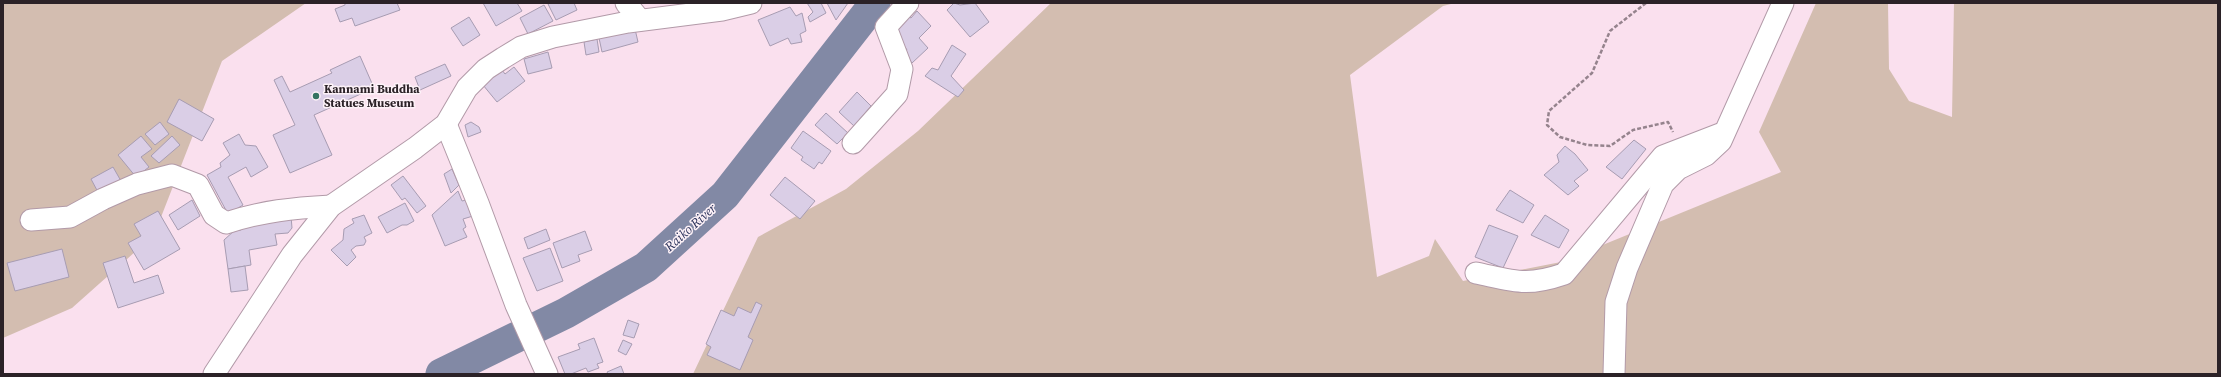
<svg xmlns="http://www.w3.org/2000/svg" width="2221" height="377" font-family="'Source Serif 4',serif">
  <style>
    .green { fill: #d3bdb0 }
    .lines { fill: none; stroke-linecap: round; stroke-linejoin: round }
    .river { stroke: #8289a5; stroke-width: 31 }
    .building { fill: #dacee6; stroke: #a79cb2 }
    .minor-casing { stroke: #b29aa8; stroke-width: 23 }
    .path { stroke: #95838d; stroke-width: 2.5; stroke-dasharray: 4 2; stroke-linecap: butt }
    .minor { stroke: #fff; stroke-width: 21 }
    .poi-dot { fill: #337360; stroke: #fdf2f8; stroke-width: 1.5 }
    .labels { text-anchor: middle; stroke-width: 3; stroke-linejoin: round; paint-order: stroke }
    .poi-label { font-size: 12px; font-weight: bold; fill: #2b2227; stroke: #fdf2f8; text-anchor: start }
    .water-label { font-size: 13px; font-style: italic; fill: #2a315a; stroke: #fdf2f8 }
  </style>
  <rect width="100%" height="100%" fill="#fae0ee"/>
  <g class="green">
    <polygon points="3,3 306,3 222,61 154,235 72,308 3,338"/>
    <polygon points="1051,3 1455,3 1443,6 1350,75 1377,277 1429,256 1435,239 1463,281 1561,262 1781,172 1759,132 1816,3 1888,3 1889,69 1909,101 1952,117 1954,3 2218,3 2218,374 693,374 758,237 846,189 918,131"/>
  </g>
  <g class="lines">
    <polyline class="river" points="441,374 566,313 646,267 725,195 875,3"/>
  </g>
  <g class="building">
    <polygon points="345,3 397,3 400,10 355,26 352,18 340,22 335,9 345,5"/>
    <polygon points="483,3 517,3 522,11 496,26"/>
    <polygon points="550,3 574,3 577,10 556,20 548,4"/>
    <polygon points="807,3 821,3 826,13 810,22 808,17 813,12"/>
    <polygon points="827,3 848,3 836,20"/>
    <polygon points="954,3 960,5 975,3 989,22 970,37 947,10"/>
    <polygon points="544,5 553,21 528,34 520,18"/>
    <polygon points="790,7 796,16 802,13 806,31 800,34 802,42 791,44 788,38 770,46 758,20"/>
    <polygon points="917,11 931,26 919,38 928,48 912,63 904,53 907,50 893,29 906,15 911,18"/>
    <polygon points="469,17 480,35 463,46 451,28"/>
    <polygon points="635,29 638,42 602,52 599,38"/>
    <polygon points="597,39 599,52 586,55 584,42"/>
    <polygon points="952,45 966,54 951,76 964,90 958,97 925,76 932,68 938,70"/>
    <polygon points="548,52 552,68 528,74 524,59"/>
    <polygon points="360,56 374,88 314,115 332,155 290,173 273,135 295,125 274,80 282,76 290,92 332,73 330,70"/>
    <polygon points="445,64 451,76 420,90 415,77"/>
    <polygon points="514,67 525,81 497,102 483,85 502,70 505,74"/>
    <polygon points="857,92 871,106 854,126 839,112"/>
    <polygon points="179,99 214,119 202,141 167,122"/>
    <polygon points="826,113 848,133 837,144 815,125"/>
    <polygon points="160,122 169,134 155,145 145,134"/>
    <polygon points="471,122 479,127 481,132 468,137 465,125"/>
    <polygon points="803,131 831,151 822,164 819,162 814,169 801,160 803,157 791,148"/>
    <polygon points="239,134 245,145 256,146 268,167 251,177 246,167 228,177 243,205 228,214 207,175 221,167 220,163 230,155 223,143"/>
    <polygon points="141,136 152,149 141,157 149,167 136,177 118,155"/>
    <polygon points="172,136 180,145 159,163 151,156"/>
    <polygon points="1634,140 1646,149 1622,179 1606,167"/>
    <polygon points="1565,146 1575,154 1588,170 1574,181 1579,186 1568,195 1544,175 1559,162 1557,155"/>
    <polygon points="113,167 121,181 99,194 91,179"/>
    <polygon points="452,169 459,185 451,193 444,174"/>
    <polygon points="403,176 426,206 417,213 405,198 402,200 391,185"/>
    <polygon points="785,177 815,201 800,219 770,195"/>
    <polygon points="1510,190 1534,205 1523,223 1496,210"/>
    <polygon points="458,191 462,201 466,200 473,216 463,219 466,227 463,229 467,237 445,246 432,215"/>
    <polygon points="192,200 200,216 178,230 169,215"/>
    <polygon points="405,203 414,221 407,225 402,225 387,233 378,217"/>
    <polygon points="158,211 180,249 144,270 128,243 141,236 134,224"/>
    <polygon points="364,215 372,233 364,237 366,241 364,245 356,246 351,250 356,257 347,266 331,250 343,240 344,229 354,223 352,219"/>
    <polygon points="1545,215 1569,230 1559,248 1531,235"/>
    <polygon points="291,216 292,228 288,233 275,234 277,245 249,250 251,265 228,269 224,240 235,230 241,230 241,226"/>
    <polygon points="1489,225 1518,236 1503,268 1475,257"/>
    <polygon points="546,229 550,240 528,249 524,238"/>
    <polygon points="585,231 592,250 578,255 580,261 562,268 553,243"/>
    <polygon points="550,248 563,281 537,291 523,258"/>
    <polygon points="62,249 69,277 15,291 7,263"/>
    <polygon points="125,256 134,283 158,275 164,293 118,308 103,263"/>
    <polygon points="245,266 248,290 231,292 228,269"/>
    <polygon points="756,302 762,305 748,337 753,340 740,370 707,355 711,347 706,344 721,310 734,316 738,307 751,313"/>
    <polygon points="628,320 639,324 634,338 623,335"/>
    <polygon points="594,338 603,362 597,364 599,368 588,372 586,368 571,374 565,374 558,357 580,349 578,344"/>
    <polygon points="623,340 632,344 626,355 618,351"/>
    <polygon points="621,366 624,374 608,374 607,372"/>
  </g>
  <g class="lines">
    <g class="minor-casing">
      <g id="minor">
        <polyline points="626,3 640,20"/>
        <polyline points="446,124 478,203 516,305 547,374"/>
        <polyline points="853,143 897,94 902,69 886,27 908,3"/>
        <path d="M31,220L70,217L103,199L137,184L172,175L198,185L214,215L226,223C263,211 293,208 331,206"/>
        <path d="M1476,273C1514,281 1526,287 1564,274L1663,156L1720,134"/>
        <polyline points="214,374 292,255 331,206 415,148 446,124 467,88 486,69 503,58 521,47 553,37 628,22 722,10 751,3"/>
        <polyline points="1614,374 1616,302 1627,268 1663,184 1678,169 1706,155 1721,141 1783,3"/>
      </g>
    </g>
    <polyline class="path" points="1646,3 1610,31 1592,73 1549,111 1547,125 1560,137 1587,145 1610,146 1633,130 1668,122 1673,132"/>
    <use href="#minor" class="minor"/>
  </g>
  <circle class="poi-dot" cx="316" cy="96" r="4"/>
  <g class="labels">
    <g class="poi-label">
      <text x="324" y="93">Kannami Buddha<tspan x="324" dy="14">Statues Museum</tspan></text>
    </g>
    <g class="water-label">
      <text transform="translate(690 227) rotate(-42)" y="5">Raiko River</text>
    </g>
  </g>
  <rect width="2221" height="377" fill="none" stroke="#2b2227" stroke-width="8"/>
</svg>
